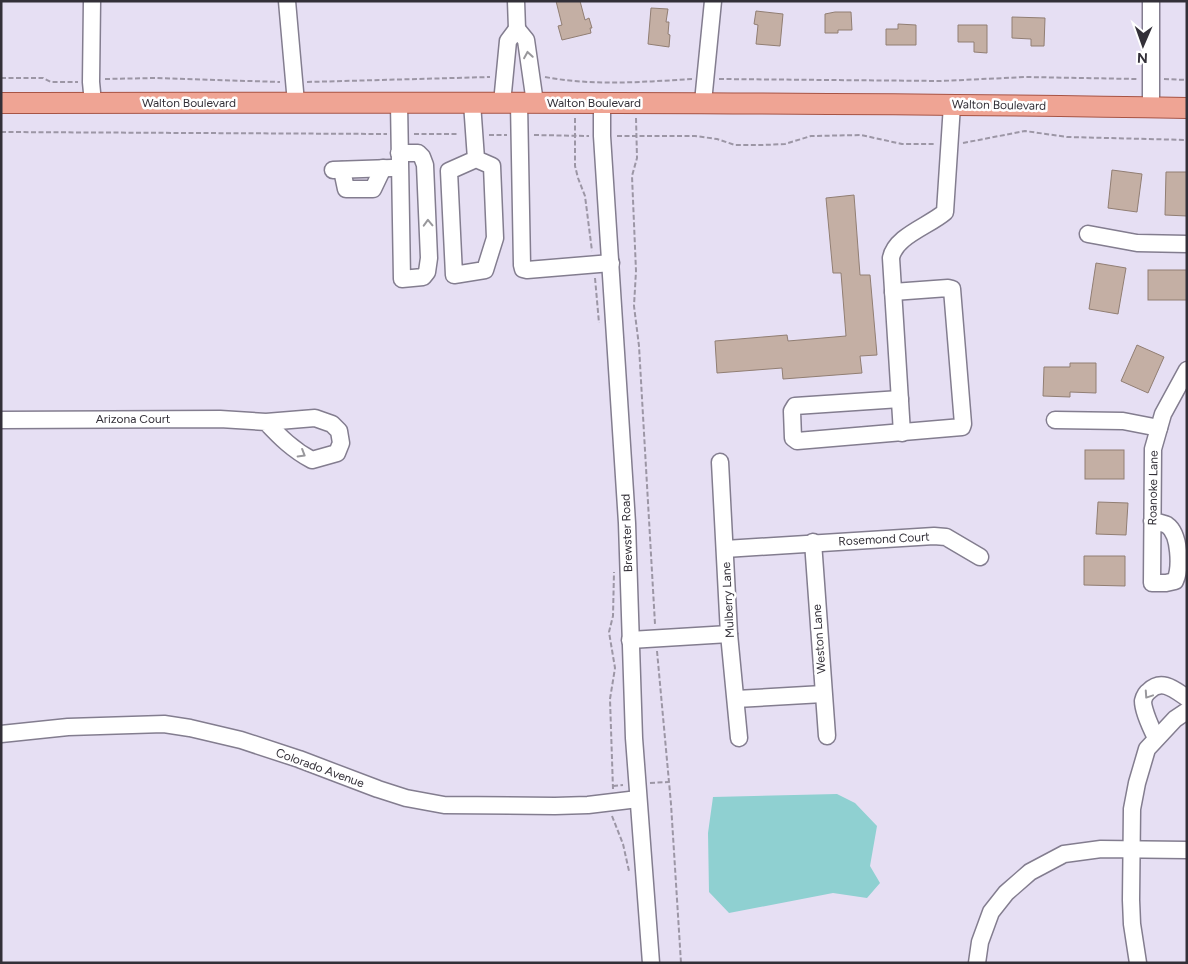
<svg xmlns="http://www.w3.org/2000/svg" width="1188" height="964" font-family="Figtree,sans-serif">
  <style>
    .water { fill: #8fd0d1 }
    .building { fill: #c4afa4; stroke: #917e73 }
    .lines { fill: none; stroke-linecap: round; stroke-linejoin: round }
    .minor-casing { stroke: #837d8f; stroke-width: 19 }
    .major-casing { stroke: #a75445; stroke-width: 22 }
    .path { stroke: #9c96a5; stroke-width: 2; stroke-dasharray: 5 2.5; stroke-linecap: butt }
    .minor { stroke: #fff; stroke-width: 16 }
    .major { stroke: #efa494; stroke-width: 20 }
    .oneway { stroke: #99989c }
    .labels { text-anchor: middle; stroke-width: 5; stroke-linejoin: round; paint-order: stroke }
    .street-label { font-size: 12px; fill: #333038; stroke: #fff }
  </style>
  <rect width="100%" height="100%" fill="#e6dff3"/>
  <polygon class="water" points="837,794 855,803 877,826 870,866 880,883 867,898 833,893 729,913 709,892 708,833 713,797"/>
  <g class="building">
    <polygon points="556,1 580,1 585,20 589,18 592,28 590,28 591,33 562,40 558,26 562,25"/>
    <polygon points="651,8 668,9 666,22 669,22 668,34 670,35 669,47 648,44"/>
    <polygon points="756,11 783,14 780,46 756,44 758,25 754,24"/>
    <polygon points="835,12 851,12 852,30 838,30 838,33 825,33 825,14"/>
    <polygon points="1012,17 1045,18 1044,46 1031,46 1031,39 1012,38"/>
    <polygon points="898,24 916,25 916,45 886,45 886,29 898,29"/>
    <polygon points="958,25 987,25 987,53 974,52 974,42 958,42"/>
    <polygon points="1112,170 1142,174 1137,212 1108,208"/>
    <polygon points="1166,172 1187,172 1187,216 1165,215"/>
    <polygon points="854,195 860,275 870,275 877,355 860,356 862,373 783,379 782,368 717,373 715,341 787,335 788,341 846,336 841,273 833,273 826,198"/>
    <polygon points="1096,263 1126,268 1118,314 1089,309"/>
    <rect x="1148" y="270" width="39" height="30"/>
    <polygon points="1137,345 1164,357 1148,393 1121,381"/>
    <polygon points="1070,363 1096,363 1096,393 1070,392 1070,397 1043,396 1044,367 1070,367"/>
    <rect x="1085" y="450" width="39" height="29"/>
    <polygon points="1098,502 1128,503 1126,535 1096,534"/>
    <polygon points="1084,556 1125,556 1125,586 1084,585"/>
  </g>
  <g class="lines">
    <g class="minor-casing">
      <g id="minor">
        <polyline points="92,1 91,82 93,103"/>
        <polyline points="287,1 296,103"/>
        <polyline points="516,1 517,29"/>
        <polyline points="1151,1 1151,108"/>
        <polyline points="703,102 713,1"/>
        <polyline points="399,103 402,279 423,277 427,272 429,258 425,165 422,157 418,153 399,153"/>
        <polyline points="472,103 476,159 449,171 454,275 485,270 495,238 492,166 476,159"/>
        <polyline points="502,103 508,41 517,29 526,40 535,103"/>
        <polyline points="519,103 522,265 523,269 527,270 611,263"/>
        <polyline points="602,104 602,136 627,523 634,738 651,963"/>
        <polyline points="333,170 392,168"/>
        <polyline points="342,170 346,189 373,189 383,168"/>
        <polyline points="1088,234 1137,243 1187,244"/>
        <polyline points="893,292 948,288 952,289 963,424 962,427 797,441 793,438 792,411 795,406 900,399"/>
        <path d="M1,420L220,419L266,422L315,418L332,424L339,431L341,443L337,453L312,460C293,450 280,437 266,422"/>
        <polyline points="1055,420 1123,421 1159,428"/>
        <path d="M902,433L891,258C895,236 929,226 945,212L952,105"/>
        <polyline points="720,462 729,634 739,738"/>
        <path d="M1152,521C1157,522 1163,523 1167,525C1180,534 1181,568 1175,581L1166,583H1152L1153,449L1163,414L1187,370"/>
        <polyline points="813,542 827,736"/>
        <polyline points="725,549 934,536 946,537 980,557"/>
        <polyline points="630,640 729,634"/>
        <polyline points="736,699 823,694"/>
        <polyline points="1,734 68,727 164,724 190,728 241,740 299,759 378,789 406,798 444,805 555,806 588,805 638,799"/>
        <path d="M1156,738C1152,730 1143,710 1143,701C1144,697 1146,693 1149,691C1162,678 1175,690 1187,698"/>
        <polyline points="977,963 980,942 991,912 1006,893 1030,872 1064,854 1101,849 1187,850"/>
        <polyline points="1138,963 1132,924 1131,900 1132,809 1137,783 1147,749 1175,719 1187,711"/>
      </g>
    </g>
    <g class="major-casing">
      <path id="major" d="M1,103C396,103 792,101 1187,108"/>
    </g>
    <g class="path">
      <path d="M545,77C593,86 643,82 692,79"/>
      <polyline points="1,78 43,78 51,82 78,82"/>
      <polyline points="105,79 155,78 280,82"/>
      <polyline points="719,79 941,81 1026,77 1137,79"/>
      <polyline points="1164,79 1187,80"/>
      <polyline points="307,82 490,77"/>
      <polyline points="575,118 575,166 578,178 585,196 592,251"/>
      <polyline points="636,118 637,158 632,176 636,271 634,306 639,346 655,624"/>
      <polyline points="1,132 387,134"/>
      <polyline points="414,134 459,134"/>
      <polyline points="489,135 507,135"/>
      <polyline points="534,135 589,136"/>
      <polyline points="617,136 695,136 717,139 735,145 763,145 785,144 811,136 861,135 902,144 936,144"/>
      <polyline points="963,143 1025,131 1067,137 1187,140"/>
      <polyline points="595,278 599,323"/>
      <polyline points="657,651 671,804 681,963"/>
      <polyline points="650,783 668,782"/>
      <polyline points="613,786 623,785"/>
      <polyline points="613,789 610,699 615,668 609,632 613,616 614,572"/>
      <polyline points="612,816 623,844 629,871"/>
    </g>
    <use href="#minor" class="minor"/>
    <use href="#major" class="major"/>
  </g>
  <defs><path id="oneway-chevron" d="M-2-3.5L2.5 0L-2 3.5" fill="none" stroke-width="1.6" stroke-linecap="round" stroke-linejoin="round" transform="scale(1.25)"/></defs>
  <g class="oneway">
    <use href="#oneway-chevron" transform="translate(528 55) rotate(-99)"/>
    <use href="#oneway-chevron" transform="translate(428 223) rotate(-92)"/>
    <use href="#oneway-chevron" transform="translate(302 454) rotate(31)"/>
    <use href="#oneway-chevron" transform="translate(1148 695) rotate(124)"/>
  </g>
  <g class="labels">
    <g class="street-label">
      <text x="189" y="107">Walton Boulevard</text>
      <text x="594" y="107">Walton Boulevard</text>
      <text transform="translate(999 105) rotate(1)" y="4">Walton Boulevard</text>
      <text x="133" y="423">Arizona Court</text>
      <text transform="translate(1153 488) rotate(-89)" y="4">Roanoke Lane</text>
      <text transform="translate(627 533) rotate(-92)" y="4">Brewster Road</text>
      <text transform="translate(884 539) rotate(-3)" y="4">Rosemond Court</text>
      <text transform="translate(728 600) rotate(-93)" y="4">Mulberry Lane</text>
      <text transform="translate(819 639) rotate(-94)" y="4">Weston Lane</text>
      <text transform="translate(320 768) rotate(20)" y="4">Colorado Avenue</text>
    </g>
  </g>
  <rect width="1188" height="964" fill="none" stroke="#333038" stroke-width="5"/>
  <g transform="translate(1143 45) rotate(182)" stroke="#ffffff" stroke-width="4" paint-order="stroke">
  <path d="M0-4L9 19L0 12L-9 19Z" fill="#333038"/>
  <text y="-8" font-size="14" font-weight="bold" text-anchor="middle" fill="#333038">N</text>
  </g>
</svg>
